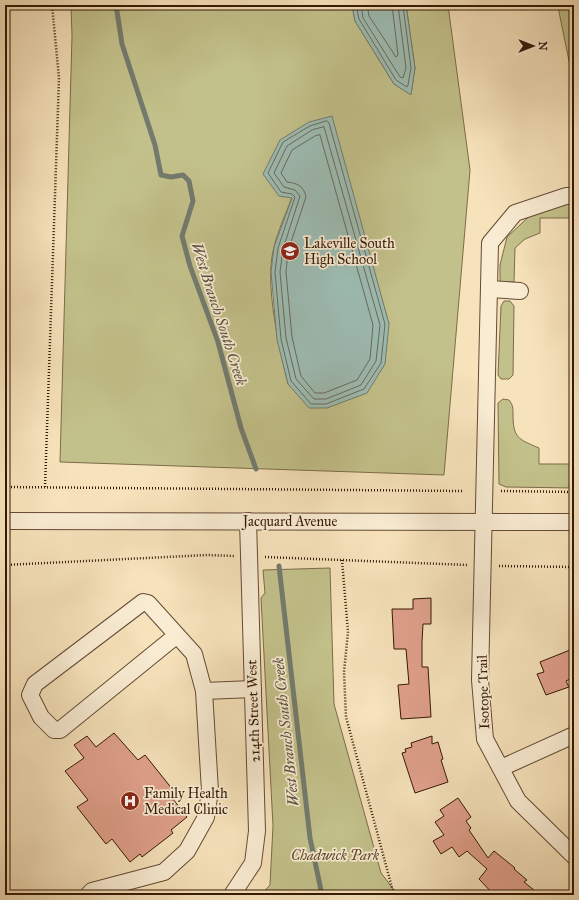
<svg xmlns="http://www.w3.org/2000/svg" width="579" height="900" font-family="'IM FELL Great Primer',serif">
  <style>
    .green { fill: #c3c18b; stroke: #7c6c48; fill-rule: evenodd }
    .water { fill: #9dbdb4; stroke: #737b6e }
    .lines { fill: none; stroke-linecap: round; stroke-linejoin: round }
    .shore { stroke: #696a5c; stroke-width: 1 }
    .stream { stroke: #737b6e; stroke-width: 5 }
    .building { fill: #e0a08b; stroke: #351805 }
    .minor-casing { stroke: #654a32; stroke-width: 18 }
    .path { stroke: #351805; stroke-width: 2.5; stroke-dasharray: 1 2; stroke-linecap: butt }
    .minor { stroke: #f9ecd3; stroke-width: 16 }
    .labels { text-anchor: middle; stroke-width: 3.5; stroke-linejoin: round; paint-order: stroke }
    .poi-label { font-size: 14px; fill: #351805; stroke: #f9ecd3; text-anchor: start }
    .street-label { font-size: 14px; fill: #351805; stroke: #f9ecd3 }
    .park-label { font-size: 14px; font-style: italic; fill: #604b2d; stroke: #f9ecd3 }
    .water-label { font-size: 15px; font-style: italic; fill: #595242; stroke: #f9ecd3 }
  </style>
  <rect width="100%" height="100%" fill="#f6e2bb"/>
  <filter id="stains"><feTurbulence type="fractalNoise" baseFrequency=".005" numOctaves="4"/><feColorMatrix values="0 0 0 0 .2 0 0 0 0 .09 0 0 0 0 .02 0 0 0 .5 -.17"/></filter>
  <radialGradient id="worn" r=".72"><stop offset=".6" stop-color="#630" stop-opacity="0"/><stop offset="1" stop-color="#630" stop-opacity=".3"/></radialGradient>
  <g class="green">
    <path d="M71,5H352L355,21L394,84L411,94L415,68L406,5H448L470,170L444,475L60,462L72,36ZM292,197L368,253L389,324L288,384C279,347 264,283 274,247C278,230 286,214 292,197Z"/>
    <polygon points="558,5 574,5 574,85 559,12"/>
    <polygon points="566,204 574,204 574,218 540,218 540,233 525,239 515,248 514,282 500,282 500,265 507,237 535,211"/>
    <polygon points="504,301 510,301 514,306 513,375 509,379 501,379 498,375 501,306"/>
    <path d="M503,399L509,400C513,405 513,408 513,414C513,438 518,439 539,448V464H574V488L506,487L499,484L498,403Z"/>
    <polygon points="330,568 334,704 381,873 398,895 261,895 270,885 273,826 261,598 265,593 263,570"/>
  </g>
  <g class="water">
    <polygon points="352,5 406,5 415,68 411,95 394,84 355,21"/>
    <polygon points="332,116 389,324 385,364 367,393 327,408 309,408 288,384 277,340 271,272 274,247 292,198 279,196 263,174 280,140 309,122"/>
  </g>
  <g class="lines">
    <g class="shore">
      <polyline points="356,5 359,19 396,80 407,87 408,85 411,68 403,5"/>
      <polyline points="361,5 363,18 400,77 403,78 406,68 398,5"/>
      <polyline points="367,5 369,16 396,57 398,55 392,5"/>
      <polygon points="327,121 329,123 385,324 381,363 364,389 326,404 311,404 291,381 281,339 275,272 278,248 295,197 292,194 281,192 268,173 283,142 310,126"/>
      <polygon points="324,127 380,325 376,361 361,385 326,399 314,399 296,379 286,338 280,272 283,249 300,196 295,190 284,187 274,173 287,146 312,130"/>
      <path d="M320,135L373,325L370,359L357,380L324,393H315L301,376L292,337L286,272L288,251L306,197C304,186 297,183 287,182L281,173L292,150L315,136Z"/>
    </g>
    <g class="stream">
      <polyline points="116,5 122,44 155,145 161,175 171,177 183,175 189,181 193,201 182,236 190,266 218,342 241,428 256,469"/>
      <polyline points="279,566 310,838 322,895"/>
    </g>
  </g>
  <g class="building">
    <polygon points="431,598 431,624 423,624 422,642 422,667 428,667 431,717 401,719 398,685 409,684 406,649 394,649 392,609 413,609 413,599"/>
    <polygon points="570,650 574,659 574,677 566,681 569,687 546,695 537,674 544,672 540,662"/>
    <polygon points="114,733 138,760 145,755 173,790 169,794 187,817 171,830 173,833 142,857 140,854 130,862 112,839 106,844 77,807 88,800 65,771 84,758 74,745 87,736 96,747"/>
    <polygon points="432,736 432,744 438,742 443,759 441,760 448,782 415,793 402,753 406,752 405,749 412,747 411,743"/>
    <polygon points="458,798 471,817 466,821 471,828 469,830 488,858 494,851 515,868 514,869 527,880 524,882 540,895 494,895 479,879 487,869 467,851 459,857 452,847 441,854 433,841 444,835 435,822 444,816 440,810"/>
  </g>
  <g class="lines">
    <g class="minor-casing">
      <g id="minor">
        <polyline points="574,196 566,196 515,213 490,243 480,680 485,739 518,801 574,856"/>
        <polyline points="489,289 520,291"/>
        <polyline points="5,521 574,522"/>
        <polyline points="177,635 60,730 54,730 41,717 30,695 35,684 143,602 148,603 194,654 204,691 253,689"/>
        <polyline points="501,768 574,735"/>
        <polyline points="88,895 92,891 164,872 187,851 206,817 210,791 204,691"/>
        <polyline points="232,895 253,863 257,831 248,521"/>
      </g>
    </g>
    <g class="path">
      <polyline points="5,487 462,491"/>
      <polyline points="45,487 59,78 52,5"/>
      <polyline points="501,491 574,492"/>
      <polyline points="265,557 468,565"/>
      <polyline points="342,560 348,632 344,672 346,717 394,895"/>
      <polyline points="5,565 207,555 234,556"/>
      <polyline points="499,566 574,567"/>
    </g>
    <use href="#minor" class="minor"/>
  </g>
  <defs>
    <g id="school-disc" transform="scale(1)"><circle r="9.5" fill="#8f2418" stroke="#f9ecd3"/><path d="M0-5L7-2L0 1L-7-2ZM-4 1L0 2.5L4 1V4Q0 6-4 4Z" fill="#fff"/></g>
    <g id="hospital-disc" transform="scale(1)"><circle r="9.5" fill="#8f2418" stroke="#f9ecd3"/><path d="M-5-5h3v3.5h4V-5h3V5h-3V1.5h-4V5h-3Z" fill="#fff"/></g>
  </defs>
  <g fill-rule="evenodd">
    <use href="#school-disc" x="290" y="251"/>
    <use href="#hospital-disc" x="130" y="801"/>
  </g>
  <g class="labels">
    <g class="poi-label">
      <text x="304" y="248">Lakeville South<tspan x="304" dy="16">High School</tspan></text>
      <text x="144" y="798">Family Health<tspan x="144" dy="16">Medical Clinic</tspan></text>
    </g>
    <g class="street-label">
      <text x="290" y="526">Jacquard Avenue</text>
      <text transform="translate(483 692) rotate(-92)" y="5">Isotope Trail</text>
      <text transform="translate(253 711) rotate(-92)" y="5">214th Street West</text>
    </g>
    <g class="park-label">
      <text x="335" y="860">Chadwick Park</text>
    </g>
    <g class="water-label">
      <text transform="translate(219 314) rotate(72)" y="5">West Branch South Creek</text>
      <text transform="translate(286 732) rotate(-96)" y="5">West Branch South Creek</text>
    </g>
  </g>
  <rect width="579" height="900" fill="none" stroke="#f6e2bb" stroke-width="20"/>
  <rect x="6" y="6" width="567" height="888" fill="none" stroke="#351805" stroke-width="2"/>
  <rect x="10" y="10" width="559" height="880" fill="none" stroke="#351805"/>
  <g transform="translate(533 46) rotate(90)" stroke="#f9ecd3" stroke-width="3" paint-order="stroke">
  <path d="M0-3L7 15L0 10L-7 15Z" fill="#351805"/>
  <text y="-6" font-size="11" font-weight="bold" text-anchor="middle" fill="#351805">N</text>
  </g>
  <rect width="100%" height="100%" filter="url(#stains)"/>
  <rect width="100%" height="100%" fill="url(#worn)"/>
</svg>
